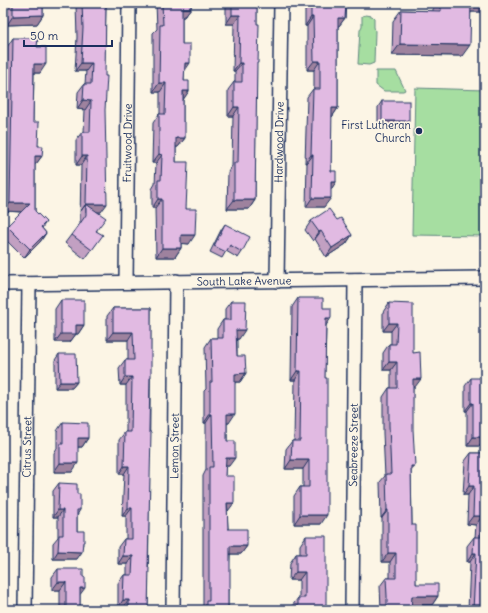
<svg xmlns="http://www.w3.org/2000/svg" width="488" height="613" font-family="Delius,sans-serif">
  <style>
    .green { fill: #a6dea1; stroke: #608680 }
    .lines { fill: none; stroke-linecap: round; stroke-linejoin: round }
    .minor-casing { stroke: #1b2f5e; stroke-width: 16 }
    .minor { stroke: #fcf5e5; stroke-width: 13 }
    .wall { fill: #c2a0c2; stroke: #1b2f5e }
    .shaded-wall { fill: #9e829e; stroke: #1b2f5e }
    .building { fill: #e1bae2; stroke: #1b2f5e }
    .poi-dot { fill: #1b2f5e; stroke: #fcf5e5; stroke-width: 1.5 }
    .labels { text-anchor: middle; stroke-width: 3.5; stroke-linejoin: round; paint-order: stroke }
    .poi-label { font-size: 11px; fill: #1b2f5e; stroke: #fcf5e5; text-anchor: end }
    .street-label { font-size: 11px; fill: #1b2f5e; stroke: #fcf5e5 }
  </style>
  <rect width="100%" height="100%" fill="#fcf5e5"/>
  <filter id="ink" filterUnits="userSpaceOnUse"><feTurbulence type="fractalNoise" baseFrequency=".025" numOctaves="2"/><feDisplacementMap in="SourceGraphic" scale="8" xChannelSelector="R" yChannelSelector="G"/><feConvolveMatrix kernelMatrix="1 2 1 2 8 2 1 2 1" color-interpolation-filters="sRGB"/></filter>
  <g filter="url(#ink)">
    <g class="green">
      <polygon points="366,15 372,16 374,18 374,27 375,31 374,63 369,65 358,64 360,30 362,26 362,16"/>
      <polygon points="376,71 396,71 405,90 403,91 384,91 376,85"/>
      <polygon points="415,88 485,90 485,236 412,235"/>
    </g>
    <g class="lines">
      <g class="minor-casing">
        <g id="minor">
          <path id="s1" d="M277,281L281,3"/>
          <path id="s2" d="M126,282L129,3"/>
          <path id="s3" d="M3,284L485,278"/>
          <path id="s4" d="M25,610L29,284"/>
          <path id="s5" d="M173,610L176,281"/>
          <path id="s6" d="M352,610L355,280"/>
        </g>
      </g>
      <use href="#minor" class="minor"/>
    </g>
    <g class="wall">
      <polygon points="10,3 43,3 43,15 37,24 7,25 6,8"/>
      <polygon points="77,3 106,3 101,212 98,212 96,244 85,259 65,243 80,223 81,165 76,165 76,140 82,132 84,132 85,110 77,109 78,92 84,84 85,84 86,71 75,71 77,37 76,5"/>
      <polygon points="156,3 191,3 191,8 184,17 182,17 182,44 184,70 184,81 189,91 183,99 183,122 185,138 178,147 176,147 176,162 186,209 189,244 181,243 181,248 175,257 156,257 155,208 152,208 152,189 155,184 156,163 152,163 153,123 159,114 160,114 160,92 153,92 153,33 157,29"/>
      <polygon points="226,3 257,3 255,200 249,209 227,209 228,172 232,166 233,116 228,116 228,90 234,82 235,82 235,71 233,71 234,24 226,24"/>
      <polygon points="306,3 346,3 345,18 339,26 338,26 338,108 332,117 331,117 331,171 336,182 331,189 324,207 306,207 307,163 305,163 307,97 313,89 314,89 314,70 307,70 307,26 305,26 305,4"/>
      <polygon points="405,3 485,3 482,12 471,12 462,56 392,55 393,21 401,10 433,11 433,3"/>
      <polygon points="13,38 37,47 40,73 34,73 33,122 38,146 42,156 36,164 35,164 35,211 46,222 42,228 46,233 40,242 24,258 3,237 3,231 7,226 21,212 4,211 7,47"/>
      <polygon points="382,101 405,127 378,127 378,107"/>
      <polygon points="337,220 352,235 346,244 326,257 315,239 313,241 305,230 311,221"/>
      <polygon points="225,224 242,252 238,258 226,251 222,258 210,252 221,230"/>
      <polygon points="298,298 323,308 326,325 321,524 294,524 294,496 300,487 303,487 303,469 285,469 286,449 292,441 294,441 295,380 291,380 292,307"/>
      <polygon points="61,300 84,325 78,334 76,334 70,342 55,342 55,309"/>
      <polygon points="231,301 239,339 237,339 237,356 246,373 240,382 235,382 229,423 227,423 227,441 229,466 225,466 225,476 227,511 228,529 247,546 241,554 230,554 228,592 228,610 200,610 203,605 203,476 206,470 206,423 204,423 204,391 206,389 205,347 211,338 217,338 217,329 223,320 225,320 225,309"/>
      <polygon points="389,303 413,353 415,387 413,387 411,471 412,525 416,584 438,596 432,605 411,605 411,610 381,610 380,586 386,578 390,578 390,562 382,562 382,518 381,518 380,482 385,476 383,433 383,397 389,388 391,388 391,370 383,370 383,353 389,344 391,344 391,331 383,331 383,312"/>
      <polygon points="113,308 151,308 148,610 123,610 123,608 118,608 118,583 124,575 127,575 127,564 118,564 118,547 124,539 126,539 126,516 122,516 124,474 119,474 119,440 125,432 126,432 126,385 120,385 119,368 125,360 128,360 128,340 107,340 107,316"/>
      <polygon points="59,354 77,382 72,388 55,388 55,360"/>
      <polygon points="471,378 485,446 467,446 467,411 465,411 465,386"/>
      <polygon points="63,422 88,438 82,447 78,447 72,472 54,472 54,453 57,448 57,431"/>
      <polygon points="471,453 485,453 485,610 468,610 470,562 467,562 467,546 474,537 475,537 476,525 467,524 468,495 463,495 465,461"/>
      <polygon points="59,483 77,494 80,510 77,515 77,531 83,544 77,559 53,559 53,543 58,537 58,517 53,517 53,491"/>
      <polygon points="306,536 326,610 292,610 292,606 298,598 299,598 299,580 289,580 290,563 296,554 300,554 300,545"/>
      <polygon points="58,569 80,595 80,610 60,610 60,590 52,590 52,577"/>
    </g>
    <g class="shaded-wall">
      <polygon points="470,3 485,3 485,8 482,12 464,12"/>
      <polygon points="182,8 191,8 184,17 176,17"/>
      <polygon points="43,15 37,24 7,25 13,16"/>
      <polygon points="232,15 240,15 234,24 226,24"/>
      <polygon points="311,17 313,17 307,26 305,26"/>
      <polygon points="338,18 345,18 339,26 332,26"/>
      <polygon points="400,44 470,45 462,56 392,55"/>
      <polygon points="314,61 320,61 314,70 307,70"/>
      <polygon points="81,63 92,63 86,71 75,71"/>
      <polygon points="185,63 190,63 184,72"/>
      <polygon points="239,63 242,63 235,71 233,71"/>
      <polygon points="34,64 46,64 40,73 28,73"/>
      <polygon points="159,83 166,83 160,92 153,92"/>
      <polygon points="183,91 189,91 183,100"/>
      <polygon points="83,100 91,101 85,110 77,109"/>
      <polygon points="234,107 239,107 233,116 228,116"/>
      <polygon points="332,108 338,108 332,117 325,117"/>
      <polygon points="382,121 409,121 405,127 378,127"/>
      <polygon points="176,138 185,138 178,147 170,147"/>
      <polygon points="159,154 162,155 156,163 152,163"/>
      <polygon points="311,155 313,155 307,163 305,163"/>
      <polygon points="35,156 42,156 36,164 29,164"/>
      <polygon points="82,156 87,156 81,165 76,165"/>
      <polygon points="331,182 336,182 330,191"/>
      <polygon points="312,198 331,198 324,207 306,207"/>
      <polygon points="158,199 162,199 155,208 152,208"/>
      <polygon points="234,200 255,200 249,209 227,209"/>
      <polygon points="10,203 30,203 24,212 4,211"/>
      <polygon points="86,204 80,212 86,204 107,204 101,212 86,212"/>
      <polygon points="321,231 315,239 313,241 319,232"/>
      <polygon points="46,233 40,242 24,258 30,249"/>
      <polygon points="181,235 195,235 189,244 175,243"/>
      <polygon points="352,235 346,244 326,257 332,248"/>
      <polygon points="162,248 181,248 175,257 156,257"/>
      <polygon points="326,318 331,318 325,327"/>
      <polygon points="389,323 397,323 391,331 383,331"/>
      <polygon points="76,325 84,325 78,334 76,334 70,342 55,342 61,334"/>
      <polygon points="236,330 245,330 239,339 230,339"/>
      <polygon points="113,332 133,332 128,340 107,340"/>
      <polygon points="389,362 397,362 391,370 383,370"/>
      <polygon points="297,371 301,371 295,380 291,380"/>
      <polygon points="246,373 240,382 229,382 235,374"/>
      <polygon points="125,377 132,377 126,385 120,385"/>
      <polygon points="413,379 421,379 415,387 407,387"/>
      <polygon points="60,382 77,382 72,388 55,388"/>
      <polygon points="471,403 473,403 467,411 465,411"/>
      <polygon points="210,414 212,414 206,423 204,423"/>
      <polygon points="227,414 235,414 229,423 221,423"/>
      <polygon points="473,437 485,437 485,446 467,446"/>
      <polygon points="78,438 88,438 82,447 72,447"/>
      <polygon points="226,458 235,458 229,466 220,466"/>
      <polygon points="291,460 309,460 303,469 285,469"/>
      <polygon points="60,463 78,463 72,472 54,472"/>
      <polygon points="124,466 129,466 124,474 119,474"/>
      <polygon points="411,466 415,466 409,474"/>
      <polygon points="469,486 474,486 468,495 463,495"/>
      <polygon points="227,503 234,503 228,511"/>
      <polygon points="128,508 132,508 126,516 122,516"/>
      <polygon points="58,510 63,510 58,517 53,517"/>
      <polygon points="387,510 388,510 382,518 381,518"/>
      <polygon points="300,515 327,515 321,524 294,524"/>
      <polygon points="473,516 482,516 476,525 467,524"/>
      <polygon points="230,546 247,546 241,554 224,554"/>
      <polygon points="58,551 82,552 77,559 53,559"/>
      <polygon points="388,553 396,553 390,562 382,562"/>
      <polygon points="473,553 476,553 470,562 467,562"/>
      <polygon points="123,556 133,556 127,564 118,564"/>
      <polygon points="296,572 305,572 299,580 289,580"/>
      <polygon points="58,582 66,582 60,590 52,590"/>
      <polygon points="80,588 85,588 79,596"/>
      <polygon points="412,596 438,596 432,605 406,605"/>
      <polygon points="123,600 129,600 123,608 118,608"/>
    </g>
    <g class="building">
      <polygon points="13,3 43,3 43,15 13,16"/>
      <polygon points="82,3 106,3 105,76 107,76 105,110 107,204 86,204 87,156 82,156 82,132 90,132 91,101 83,100 84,84 91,84 92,63 81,63 83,28"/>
      <polygon points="162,3 191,3 191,8 182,8 182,44 190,44 190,63 185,63 184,81 189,81 189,91 183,91 183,122 185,122 185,138 176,138 176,162 188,162 186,209 196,209 195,235 181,235 181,248 162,248 162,199 158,199 158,180 161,180 162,155 159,154 159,114 165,114 166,83 159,83 160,25 163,25"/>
      <polygon points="232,3 257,3 257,24 259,24 258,63 257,63 255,200 234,200 234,163 238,163 239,107 234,107 234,82 242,82 242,63 239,63 240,15 232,15"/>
      <polygon points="311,3 346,3 345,18 338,18 338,108 332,108 331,171 336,171 336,182 331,182 331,198 312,198 313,155 311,155 313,89 320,89 320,61 314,61 313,17 311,17"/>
      <polygon points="441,3 471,3 470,45 400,44 401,10 441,11"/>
      <polygon points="13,38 38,38 37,47 46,47 46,64 34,64 33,122 39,122 38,146 43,146 42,156 35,156 35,211 46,222 41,227 46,233 30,249 7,226 30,203 10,203"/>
      <rect x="382" y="101" width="27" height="20"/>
      <polygon points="86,204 106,218 96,231 103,235 92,250 72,235 86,215"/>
      <polygon points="329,209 337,220 341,218 352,235 332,248 321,231 319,232 311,221"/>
      <polygon points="225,224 250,237 242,252 230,245 226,252 214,246"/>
      <polygon points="298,298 323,298 323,308 331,308 331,318 326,318 325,378 327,378 327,515 300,515 300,487 309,487 309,460 291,460 292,441 300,441 301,371 297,371"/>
      <polygon points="61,300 84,300 84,325 76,325 76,334 61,334"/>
      <polygon points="3,301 4,346 3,372"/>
      <polygon points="231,301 246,301 245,330 236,330 237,356 245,356 246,373 235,374 235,414 227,414 227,441 235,441 235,458 226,458 225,476 234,476 234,503 227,503 228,529 247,529 247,546 230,546 230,589 228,589 228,610 206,610 206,601 209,601 209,467 213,467 212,414 210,414 210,382 212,382 211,338 223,338 223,320 231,320"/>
      <polygon points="389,303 413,304 413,353 420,352 421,379 413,379 413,429 415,466 411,466 412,525 416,525 416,584 438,584 438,596 412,596 411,610 387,610 387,596 386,578 396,578 396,553 388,553 388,510 387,510 386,474 391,474 389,425 389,388 397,388 397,362 389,362 389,344 396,344 397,323 389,323"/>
      <polygon points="113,308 151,308 151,377 150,377 149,432 151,432 148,567 149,567 148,610 129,610 129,600 123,600 124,575 132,575 133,556 123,556 124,539 132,539 132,508 128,508 129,466 124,466 125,432 131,432 132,377 125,377 125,360 134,360 133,332 113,332"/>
      <polygon points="59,354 76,354 77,382 60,382"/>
      <polygon points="471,378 485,378 485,437 473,437 473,403 471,403"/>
      <polygon points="63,422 88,423 88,438 78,438 78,463 60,463 60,444 63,444"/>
      <polygon points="471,453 485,453 485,610 473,610 476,553 473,553 474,537 481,537 482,516 473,516 474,486 469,486"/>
      <polygon points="59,483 77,484 77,494 80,494 80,510 77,510 77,531 84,531 84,542 83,542 82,552 58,551 59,535 63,535 63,510 58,510"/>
      <polygon points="306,536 326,536 326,610 298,610 298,598 305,598 305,572 296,572 296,554 306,554"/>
      <polygon points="58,569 83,569 83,577 85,577 85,588 80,588 80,610 66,610 66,582 58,582"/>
    </g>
  </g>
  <circle class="poi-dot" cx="419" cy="131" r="4"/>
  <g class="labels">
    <g class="poi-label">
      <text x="411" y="129">First Lutheran<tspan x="411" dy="13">Church</tspan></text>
    </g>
    <g class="street-label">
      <text dy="4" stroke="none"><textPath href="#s1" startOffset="139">Hardwood Drive</textPath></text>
      <text dy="4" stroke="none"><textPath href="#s2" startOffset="139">Fruitwood Drive</textPath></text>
      <text dy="4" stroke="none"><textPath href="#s3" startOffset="241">South Lake Avenue</textPath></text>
      <text dy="4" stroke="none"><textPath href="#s6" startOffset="165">Seabreeze Street</textPath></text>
      <text dy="4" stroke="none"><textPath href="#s5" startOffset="164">Lemon Street</textPath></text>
      <text dy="4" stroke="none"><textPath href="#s4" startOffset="163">Citrus Street</textPath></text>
    </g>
  </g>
  <rect width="488" height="613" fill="none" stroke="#fcf5e5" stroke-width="16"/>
  <rect x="8" y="8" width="472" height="597" fill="none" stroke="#1b2f5e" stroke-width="1.5" filter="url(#ink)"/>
  <path d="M24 40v6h88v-6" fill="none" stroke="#1b2f5e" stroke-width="2"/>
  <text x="30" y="40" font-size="12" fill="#1b2f5e" stroke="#fcf5e5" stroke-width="3" paint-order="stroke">50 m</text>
</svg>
